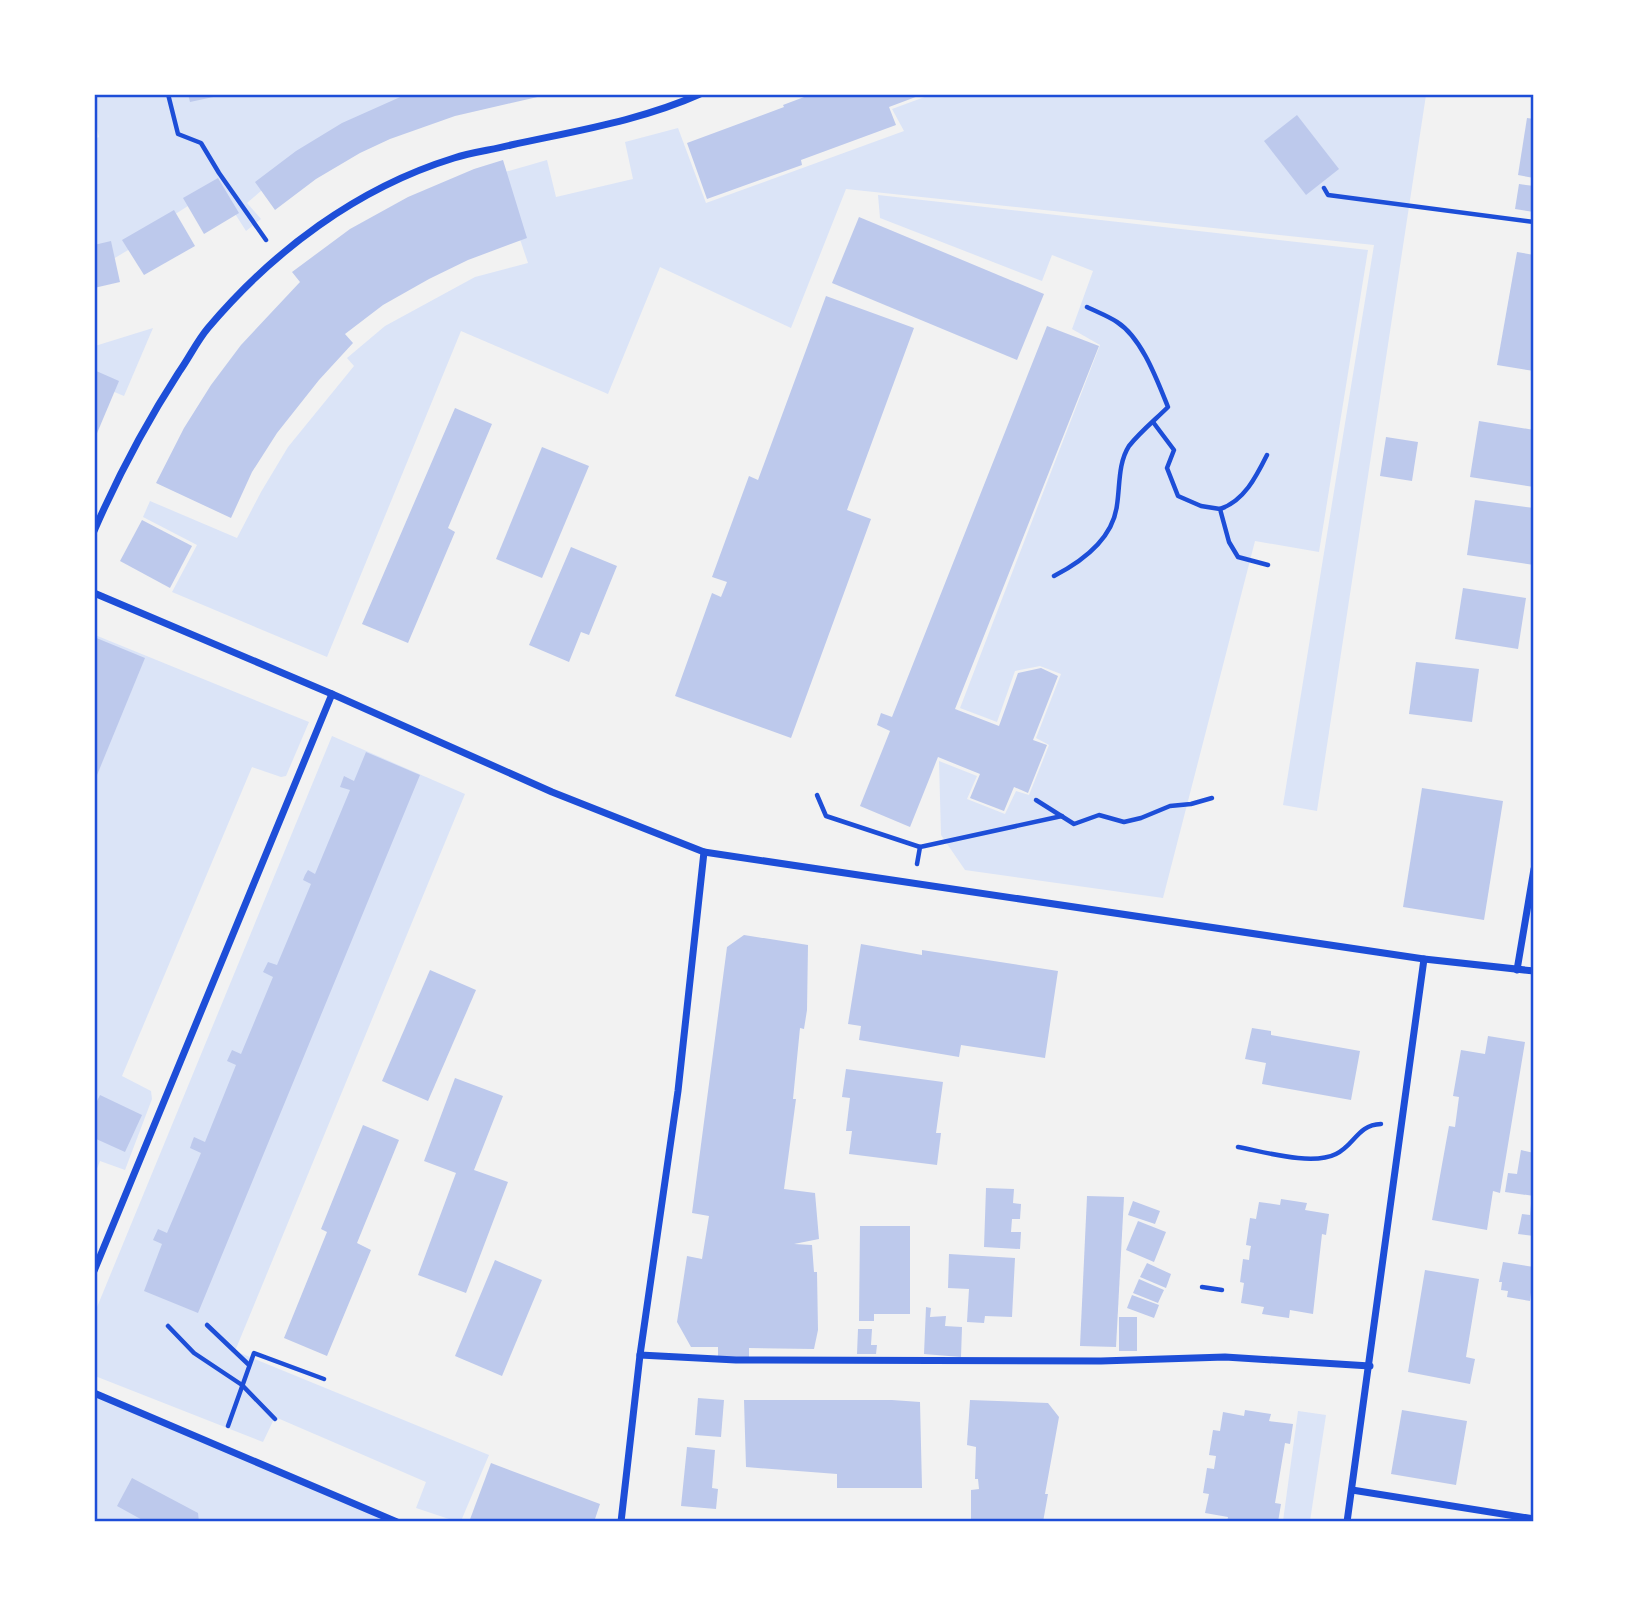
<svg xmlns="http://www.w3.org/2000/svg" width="1628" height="1616" font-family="'Source Sans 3',sans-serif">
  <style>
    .green { fill: #dbe4f7 }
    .building { fill: #bdc9ec }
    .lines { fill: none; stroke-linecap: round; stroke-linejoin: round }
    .path { stroke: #1d4ed8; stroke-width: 4.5 }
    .minor { stroke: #1d4ed8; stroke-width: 7 }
    .neatline { fill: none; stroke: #1d4ed8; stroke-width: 2.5 }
  </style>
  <rect width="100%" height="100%" fill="#f2f2f2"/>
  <g class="green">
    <polygon points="95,95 463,95 372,120 292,164 247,203 261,219 246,231 218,187 169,218 172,224 108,262 95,259 94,139 99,137 95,121"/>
    <polygon points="930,95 1426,95 1317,811 1283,805 1374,245 846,189 791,328 660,267 608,394 461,331 327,657 172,592 197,545 143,517 150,501 237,538 261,492 288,447 354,366 347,358 385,326 475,277 528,263 498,174 547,160 556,197 633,179 625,142 678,128 706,203 904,131 892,109"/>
    <polygon points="878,195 1368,250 1319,552 1255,541 1163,898 965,870 941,835 939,761 977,776 967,799 1005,814 1016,791 1029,795 1049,745 1036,738 1061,674 1040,666 1015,671 997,722 960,708 1100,345 1072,329 1093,271 1052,255 1042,281 880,218"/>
    <polygon points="153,328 124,396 95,384 95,346"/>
    <polygon points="95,635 309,722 286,776 281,777 252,767 122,1076 151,1091 152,1099 125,1170 100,1161 95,1174"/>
    <polygon points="332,736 465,794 235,1351 489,1455 461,1521 455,1521 416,1508 426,1482 275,1417 263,1442 95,1376 95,1312"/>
    <polygon points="94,1393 397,1521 95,1521"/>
    <polygon points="1298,1411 1326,1415 1310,1521 1283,1521"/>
  </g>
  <g class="building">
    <polygon points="188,94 218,94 218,96 190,102"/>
    <polygon points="407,94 542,96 455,116 390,139 360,153 316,179 275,210 255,182 296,151 342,123"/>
    <polygon points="812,94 921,95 889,107 896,125 801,160 802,165 707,199 687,143 784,107 783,105"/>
    <polygon points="1297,115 1339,169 1306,195 1264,141"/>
    <polygon points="1527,118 1534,119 1534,178 1518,175"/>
    <polygon points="503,160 527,238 468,260 429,279 383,305 345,334 353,343 319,380 277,433 252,472 231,518 156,483 184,428 211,385 241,345 300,282 292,272 350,229 408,197 474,169"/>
    <polygon points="218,178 239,213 204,234 183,198"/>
    <polygon points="1519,184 1534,186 1534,212 1515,209"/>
    <polygon points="174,210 195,246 144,275 122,240"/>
    <polygon points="859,217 1044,294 1017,360 832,283"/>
    <polygon points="111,241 120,282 94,288 94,245"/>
    <polygon points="1517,252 1534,255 1534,371 1497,365"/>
    <polygon points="826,296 914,328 847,510 871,519 791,738 675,696 712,593 721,597 727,582 712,577 749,476 758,480"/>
    <polygon points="1047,326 1099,346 955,709 999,726 1018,673 1041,668 1058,676 1033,740 1047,745 1028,793 1014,787 1004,811 970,798 980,774 938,757 910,827 860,806 890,731 877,725 881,713 892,717"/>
    <polygon points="94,370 119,381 95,438 94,438"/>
    <polygon points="455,408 492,424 448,528 455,532 408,643 362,624"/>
    <polygon points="1479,421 1534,430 1534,487 1470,477"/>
    <polygon points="1386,437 1418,442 1412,481 1380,476"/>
    <polygon points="542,447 589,466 542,578 496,559"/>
    <polygon points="1475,500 1534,508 1534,565 1467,555"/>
    <polygon points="142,520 192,546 170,588 120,561"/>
    <polygon points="571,547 617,566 589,635 581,632 569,662 529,645"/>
    <polygon points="1463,588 1526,598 1518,649 1455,639"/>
    <polygon points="94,637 145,658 95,780 94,780"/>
    <polygon points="1416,662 1479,669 1472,722 1409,714"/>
    <polygon points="366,752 420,775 198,1313 144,1291 162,1244 153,1240 158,1229 167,1233 201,1153 190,1148 192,1142 194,1137 205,1142 236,1065 227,1061 232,1050 241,1054 273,977 263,972 268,962 277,965 311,884 303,880 305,875 308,870 315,874 350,790 340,787 344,776 354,781"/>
    <polygon points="1422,788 1503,801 1484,920 1403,907"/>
    <polygon points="744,935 808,945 807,1010 804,1029 800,1028 793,1099 796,1099 784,1189 815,1193 819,1239 794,1244 812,1245 814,1272 817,1272 818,1330 814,1349 749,1348 749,1359 718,1358 718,1347 691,1347 677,1322 687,1256 702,1259 709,1216 692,1213 727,947"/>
    <polygon points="861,944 922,955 922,950 1058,971 1045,1058 961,1045 959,1057 859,1040 861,1026 848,1024"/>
    <polygon points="430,970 476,990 428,1101 382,1081"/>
    <polygon points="1252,1028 1271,1031 1271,1035 1360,1051 1351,1100 1262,1084 1266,1063 1245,1059"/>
    <polygon points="1488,1036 1525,1042 1500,1193 1493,1191 1487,1230 1432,1220 1449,1126 1455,1127 1459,1097 1453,1096 1461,1050 1485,1054"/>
    <polygon points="846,1069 943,1082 936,1133 941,1133 937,1165 849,1154 852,1131 846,1131 850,1098 842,1097"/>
    <polygon points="455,1078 503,1096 474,1170 508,1182 466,1293 418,1275 456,1173 424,1161"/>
    <polygon points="100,1095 142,1115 125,1152 94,1138 94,1107"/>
    <polygon points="363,1125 399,1140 357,1243 371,1250 327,1356 284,1338 327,1232 321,1229"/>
    <polygon points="1521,1150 1534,1153 1534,1196 1505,1192 1508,1173 1517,1174"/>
    <polygon points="986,1188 1014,1189 1013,1203 1021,1204 1020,1219 1012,1219 1011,1232 1021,1232 1020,1249 984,1247"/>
    <polygon points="1087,1196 1124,1197 1116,1347 1080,1346"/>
    <polygon points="1281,1199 1307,1203 1305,1210 1329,1214 1326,1235 1322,1234 1313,1314 1290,1310 1289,1318 1262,1314 1264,1307 1241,1303 1244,1283 1240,1282 1243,1259 1249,1260 1250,1251 1251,1246 1246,1245 1250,1218 1256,1219 1259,1202 1280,1205"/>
    <polygon points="1133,1201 1160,1211 1155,1224 1128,1215"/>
    <polygon points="1531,1204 1534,1205 1534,1236 1518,1234 1522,1214 1530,1215"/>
    <polygon points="1138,1221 1166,1232 1154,1262 1126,1250"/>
    <polygon points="860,1226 910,1226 910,1314 874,1314 874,1321 859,1321"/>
    <polygon points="949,1254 1015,1258 1012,1317 985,1316 984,1323 967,1322 969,1289 948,1288"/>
    <polygon points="495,1260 542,1280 502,1376 455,1356"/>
    <polygon points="1503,1262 1534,1267 1530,1301 1507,1297 1508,1291 1501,1290 1502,1282 1499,1282"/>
    <polygon points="1147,1263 1171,1274 1166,1288 1140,1277"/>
    <polygon points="1425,1270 1479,1279 1466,1357 1475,1359 1470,1384 1408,1372"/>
    <polygon points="1139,1279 1164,1290 1158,1303 1133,1293"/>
    <polygon points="1132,1295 1159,1305 1154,1318 1127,1308"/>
    <polygon points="926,1307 931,1308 930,1317 946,1316 945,1326 962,1327 961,1357 924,1354"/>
    <rect x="1119" y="1317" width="18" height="34"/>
    <polygon points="858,1329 872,1329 871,1345 877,1345 876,1354 857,1354"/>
    <polygon points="698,1398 724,1400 721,1437 695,1435"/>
    <polygon points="744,1400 892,1400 920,1402 922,1488 837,1488 837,1474 746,1467"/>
    <polygon points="970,1400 1048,1403 1059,1417 1045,1494 1048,1494 1043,1522 971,1522 971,1490 979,1489 978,1479 975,1479 976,1447 967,1445"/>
    <polygon points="1245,1410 1271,1414 1269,1421 1293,1424 1290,1444 1285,1443 1275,1503 1281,1504 1278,1522 1227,1522 1228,1517 1205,1513 1209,1494 1203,1493 1207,1468 1214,1469 1216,1456 1209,1455 1213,1430 1220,1431 1223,1412 1244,1416"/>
    <polygon points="1402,1410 1467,1421 1456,1485 1391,1474"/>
    <polygon points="687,1447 715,1450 712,1488 718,1489 716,1509 681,1506"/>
    <polygon points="491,1463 600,1504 594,1522 469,1522"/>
    <polygon points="132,1478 198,1513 199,1522 146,1522 117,1506"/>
  </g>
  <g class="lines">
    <g class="path">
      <polyline points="168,94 178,134 201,143 219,173 266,240"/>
      <polyline points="1324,188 1328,195 1534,222"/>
      <polyline points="1153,422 1174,450 1167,468 1178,496 1201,506 1220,509 1229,542 1238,557 1268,565"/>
      <path d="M1220,509C1244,501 1256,477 1267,455"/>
      <path d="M1054,576C1083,561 1113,539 1117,505C1120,486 1118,463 1129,446C1140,432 1156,419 1168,407C1157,380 1142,338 1117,322C1108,316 1097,312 1087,307"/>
      <polyline points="817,795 826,816 920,847"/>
      <polyline points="1036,800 1074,824 1099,815 1124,822 1141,818 1170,806 1191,804 1212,798"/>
      <polyline points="917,864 920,847 1062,816"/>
      <path d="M1238,1147C1265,1152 1312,1166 1336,1154C1355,1145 1357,1125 1381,1124"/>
      <polyline points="1202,1287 1222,1290"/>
      <polyline points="207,1325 248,1364"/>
      <polyline points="168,1326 194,1353 242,1385 275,1419"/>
      <polyline points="228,1426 254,1353 324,1379"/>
    </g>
    <g class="minor">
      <path d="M94,531C118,476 146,423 179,372C189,358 197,341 208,328C273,251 357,188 454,158C472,152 492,150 511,145C574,131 640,121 700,94"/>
      <polyline points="94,593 332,694 552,792 704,852 1424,959 1534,971"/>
      <polyline points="1517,970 1534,869"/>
      <polyline points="94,1271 332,694"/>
      <polyline points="640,1355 736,1360 1101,1361 1225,1357 1370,1366"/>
      <polyline points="94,1393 397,1522"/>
      <polyline points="1352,1490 1534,1519"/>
      <polyline points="621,1522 640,1355 678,1091 704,852"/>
      <polyline points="1347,1522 1424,959"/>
    </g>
  </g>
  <rect width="1628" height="1616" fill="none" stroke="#ffffff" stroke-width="192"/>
  <rect x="96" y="96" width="1436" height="1424" class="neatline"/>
</svg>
